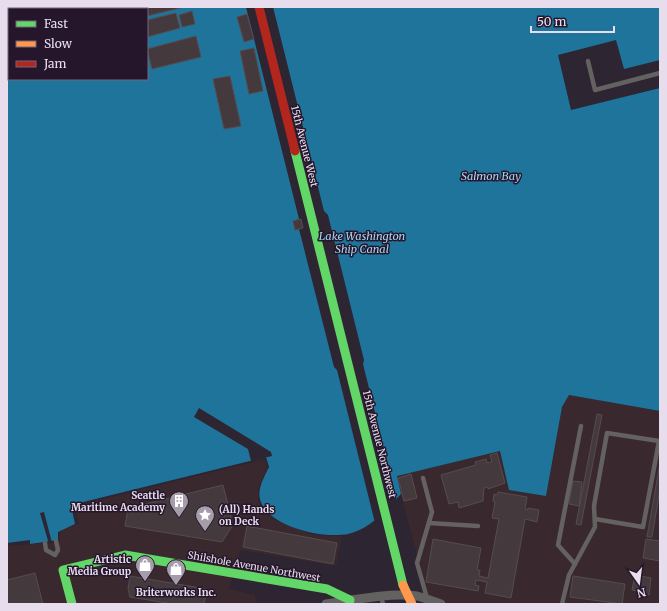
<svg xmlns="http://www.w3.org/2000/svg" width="667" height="611" font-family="Merriweather,serif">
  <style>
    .industrial { fill: #39282e }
    .water { fill: #1e749a; fill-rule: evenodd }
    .pier { fill: #2d2531 }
    .building { fill: #443a3e; stroke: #564c50 }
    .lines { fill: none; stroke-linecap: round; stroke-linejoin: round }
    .lane { stroke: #636260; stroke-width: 4.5 }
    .street { stroke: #636260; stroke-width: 9 }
    .fast { stroke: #63d668; stroke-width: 9 }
    .jam { stroke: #b3261e; stroke-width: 9 }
    .slow-bridge { stroke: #ff974d; stroke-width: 9 }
    .labels { text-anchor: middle; stroke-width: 3; stroke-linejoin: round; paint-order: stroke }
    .street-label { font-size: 10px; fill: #e7ddec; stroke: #25162c }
    .poi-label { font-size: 10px; font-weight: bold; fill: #e7ddec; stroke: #25162c; text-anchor: end }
    .water-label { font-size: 11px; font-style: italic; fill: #a4d6f1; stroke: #25162c }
  </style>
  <rect width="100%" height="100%" fill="#2d2531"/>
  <g class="industrial">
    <polygon points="569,395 660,411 660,604 430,604 396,476 500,451 546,496 562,407"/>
    <polygon points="265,459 267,467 258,490 258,499 262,507 273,519 283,524 315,535 342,536 336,566 240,550 229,589 255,595 256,604 7,604 7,546 59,542 61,529 79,524 74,506"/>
  </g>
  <path class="water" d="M7,7H660V411L569,395L562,407L546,496L509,490L500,451L397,476L401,494C385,510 371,529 348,534C323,539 267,527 260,499C257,489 265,475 269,467L266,457L71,505L75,524L58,532V540L30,544V540L7,543ZM9,9H147V79H9Z"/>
  <g class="pier">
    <polygon points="246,7 273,7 324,211 328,215 364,360 363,364 397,501 375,523 337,370 334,367 299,229 295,230 293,221 299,219"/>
    <polygon points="616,40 624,69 660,60 660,88 571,110 558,55"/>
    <polygon points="199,408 271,452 272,456 251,461 248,449 194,417"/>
    <polygon points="44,512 52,543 49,544 40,513"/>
  </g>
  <g class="building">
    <polygon points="125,7 184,7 147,16 147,9 126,9"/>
    <polygon points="192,11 195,24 182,27 179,15"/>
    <polygon points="176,13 180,28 147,37 147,20"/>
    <polygon points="247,14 254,39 244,42 237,17"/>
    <polygon points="196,36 201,57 152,69 147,49"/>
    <polygon points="254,48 263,91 249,94 240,51"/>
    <polygon points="230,76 241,126 224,129 213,79"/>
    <polygon points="301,219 303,228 295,230 293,221"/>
    <polygon points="597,414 602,415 581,525 576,524"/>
    <polygon points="497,453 505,483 488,489 488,487 484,488 483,501 459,508 458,502 449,504 441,475 476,465 475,462 486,459 487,463 492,462 490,455"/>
    <polygon points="660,463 660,489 652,537 647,537"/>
    <polygon points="411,474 417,498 404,501 398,478"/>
    <polygon points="573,481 582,482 579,506 569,504"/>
    <polygon points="223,485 233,525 222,542 125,526 128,509 140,511 141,505"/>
    <polygon points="498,492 527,497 525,509 527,510 528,508 539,510 537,522 525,519 511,598 485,593 487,582 476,580 475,585 479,586 478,591 426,582 433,539 481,548 477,570 480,570 479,576 488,578 499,519 492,518 495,502 493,501 494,494 497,495"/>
    <polygon points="247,526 337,543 333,564 243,547"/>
    <polygon points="646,539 660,541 660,561 643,558"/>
    <polygon points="35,573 43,604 7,604 7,580"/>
    <polygon points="635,575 651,578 649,595 641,594 642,591 632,590"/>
    <polygon points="130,576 207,589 204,604 173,604 130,597 128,589"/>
    <polygon points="573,576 625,584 622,604 570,597"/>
  </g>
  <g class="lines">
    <g class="lane">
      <polyline points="588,61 595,90 660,73"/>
      <polyline points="423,478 432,512 417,563 427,598"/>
      <polyline points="429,523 478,526"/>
      <polyline points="45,543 46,550 55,555 58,550 56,541"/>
      <polyline points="575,564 558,545 581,426"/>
      <polyline points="381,597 383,604"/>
      <polyline points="562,604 569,575 595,527 594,506 607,433 659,441 643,527 595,519"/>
    </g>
    <path class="street" d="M326,604C352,600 392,592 417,596C425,598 433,601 441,604"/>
    <g class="fast">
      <polyline points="295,151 403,585"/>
      <polyline points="72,604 63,570 125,555 327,589 350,600"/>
    </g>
    <polyline class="jam" points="259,7 295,151"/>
    <polyline class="slow-bridge" points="403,585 412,604"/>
  </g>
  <defs>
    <g id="building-pin" transform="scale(1)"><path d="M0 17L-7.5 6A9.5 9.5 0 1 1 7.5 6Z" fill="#a69dab" stroke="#25162c"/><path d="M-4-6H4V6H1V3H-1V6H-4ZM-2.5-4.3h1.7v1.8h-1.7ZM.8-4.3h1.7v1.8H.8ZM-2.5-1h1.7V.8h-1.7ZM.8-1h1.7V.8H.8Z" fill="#fff"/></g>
    <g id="sight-pin" transform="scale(1)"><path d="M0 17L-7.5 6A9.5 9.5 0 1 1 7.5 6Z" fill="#a69dab" stroke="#25162c"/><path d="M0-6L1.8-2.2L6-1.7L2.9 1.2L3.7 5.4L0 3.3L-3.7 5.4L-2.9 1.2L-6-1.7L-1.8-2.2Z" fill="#fff"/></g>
    <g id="shop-pin" transform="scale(1)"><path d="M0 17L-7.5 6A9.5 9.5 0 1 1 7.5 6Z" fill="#a69dab" stroke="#25162c"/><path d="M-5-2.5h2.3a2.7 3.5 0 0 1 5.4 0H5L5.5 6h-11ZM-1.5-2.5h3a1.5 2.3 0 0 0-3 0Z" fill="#fff"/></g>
  </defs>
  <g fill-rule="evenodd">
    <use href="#building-pin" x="179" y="501"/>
    <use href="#sight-pin" x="205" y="515"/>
    <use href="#shop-pin" x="145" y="565"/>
    <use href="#shop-pin" x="176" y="569"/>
  </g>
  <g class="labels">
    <g class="street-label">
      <text transform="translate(305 146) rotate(76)" y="4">15th Avenue West</text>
      <text transform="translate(380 444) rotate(76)" y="4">15th Avenue Northwest</text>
      <text transform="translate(254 566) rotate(10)" y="4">Shilshole Avenue Northwest</text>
    </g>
    <g class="poi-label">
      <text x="165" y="499">Seattle<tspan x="165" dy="12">Maritime Academy</tspan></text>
      <text x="219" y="513" text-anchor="start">(All) Hands<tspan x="219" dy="12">on Deck</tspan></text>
      <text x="131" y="563">Artistic<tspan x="131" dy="12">Media Group</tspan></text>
      <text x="176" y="596" text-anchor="middle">Briterworks Inc.</text>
    </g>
    <g class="water-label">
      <text x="491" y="180">Salmon Bay</text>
      <text x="362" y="240">Lake Washington<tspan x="362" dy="13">Ship Canal</tspan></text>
    </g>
  </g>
  <rect width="667" height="611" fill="none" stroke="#e7ddec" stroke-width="16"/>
  <rect x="8" y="8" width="140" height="72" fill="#25162c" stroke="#736679"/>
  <rect x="16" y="21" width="20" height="6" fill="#63d668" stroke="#736679"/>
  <text x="44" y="28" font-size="12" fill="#e7ddec">Fast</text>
  <rect x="16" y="41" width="20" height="6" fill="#ff974d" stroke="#736679"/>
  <text x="44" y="48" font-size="12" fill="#e7ddec">Slow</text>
  <rect x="16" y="61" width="20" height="6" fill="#b3261e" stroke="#736679"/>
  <text x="44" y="68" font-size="12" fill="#e7ddec">Jam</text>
  <g transform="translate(639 583) rotate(166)" stroke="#25162c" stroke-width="3" paint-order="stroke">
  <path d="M0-3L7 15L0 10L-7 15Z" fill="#e7ddec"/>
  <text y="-6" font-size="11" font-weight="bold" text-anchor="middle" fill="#e7ddec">N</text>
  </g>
  <path d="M531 26v6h83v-6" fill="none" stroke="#e7ddec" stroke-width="2"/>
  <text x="537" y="26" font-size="12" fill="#e7ddec" stroke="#25162c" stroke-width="3" paint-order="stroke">50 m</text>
</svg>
